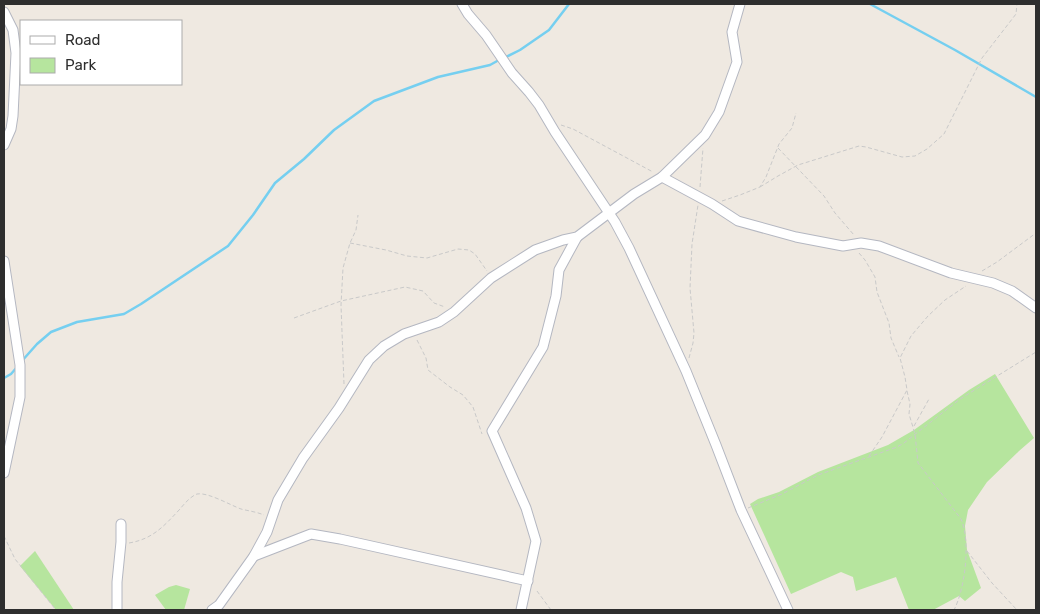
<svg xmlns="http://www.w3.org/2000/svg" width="1040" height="614" font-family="Rubik,sans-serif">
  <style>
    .green { fill: #b6e59e }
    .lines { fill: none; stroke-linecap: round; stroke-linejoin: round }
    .stream { stroke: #75cff0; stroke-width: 2.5 }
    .minor-casing { stroke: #b4b7c1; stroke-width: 11 }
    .path { stroke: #c9c9c9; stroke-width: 1; stroke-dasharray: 4 2.5; stroke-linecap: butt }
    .minor { stroke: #fff; stroke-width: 9 }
  </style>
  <rect width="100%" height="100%" fill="#efe9e1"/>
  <g class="green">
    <polygon points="995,374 1034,438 1019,451 987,482 968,510 965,526 967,550 981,588 965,601 959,596 933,610 909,610 896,577 856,591 853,577 841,572 791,594 750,504 758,499 779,492 818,472 888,445 914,430 969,390"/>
    <polygon points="35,551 74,610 56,610 20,566"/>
    <polygon points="176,585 190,589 184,610 166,610 155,595 169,587"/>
  </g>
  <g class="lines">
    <g class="stream">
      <polyline points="870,4 955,50 1036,97"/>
      <polyline points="504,58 520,50 549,30 569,4"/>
      <polyline points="21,362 37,344 51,332 77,322 124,314 141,304 228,246 253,215 275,183 304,159 334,130 374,101 438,77 490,65 499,60"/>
      <polyline points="4,378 11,374 18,366"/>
    </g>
    <g class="minor-casing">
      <g id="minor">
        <polyline points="462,4 468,14 486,35 512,73 529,92 539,105 555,132 615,222 629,248 686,371 716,445 741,510 788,610"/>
        <polyline points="4,12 13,30 16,53 13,116 11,129 4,145"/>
        <polyline points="662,177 712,204 738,221 796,237 843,246 861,243 879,246 951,273 993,283 1012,291 1036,308"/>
        <polyline points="4,261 20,365 20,397 4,473"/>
        <polyline points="254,556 311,534 340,539 528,581"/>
        <polyline points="117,610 117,582 121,542 121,524"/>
        <polyline points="212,610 219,605 254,556 267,532 278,500 303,458 339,408 369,360 384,346 404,334 439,322 454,312 491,278 535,250 563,240 577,237 634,194 662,177 705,135 719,112 737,62 732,32 740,4"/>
        <polyline points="521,610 536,541 526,508 492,431 543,347 556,296 559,270 577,237"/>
      </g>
    </g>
    <g class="path">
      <polyline points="561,125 573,129 653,172"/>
      <polyline points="778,148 824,196 835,213 854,235"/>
      <polyline points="700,187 703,148"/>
      <polyline points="760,187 778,176 798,165 859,146 866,147 902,157 915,156 927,149 944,134 982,58 1016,14 1017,4"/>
      <polyline points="722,201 740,195 760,187 766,177 779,144 792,128 796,113"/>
      <polyline points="350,243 386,250 407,256 427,258 458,249 469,250 475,254 487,271"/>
      <polyline points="859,253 865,260 875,277 877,292 889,323 891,338 899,357"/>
      <polyline points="982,271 997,262 1036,233"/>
      <polyline points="294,318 341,301 405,287 423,291 434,303 445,307"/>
      <polyline points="417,340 426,358 428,370 450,387 463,395 473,407 482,434"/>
      <polyline points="689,358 693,343 694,333 690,288 692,244 698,205"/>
      <polyline points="344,384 341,305 343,268 350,243 356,230 358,215"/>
      <path d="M907,391L910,404L909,414L915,434L918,463L961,519C971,541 965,589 954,610"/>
      <polyline points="914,426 929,399"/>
      <polyline points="869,456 882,437 907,390 905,377 900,358 911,336 928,316 945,300 966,286"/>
      <polyline points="748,508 782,494 818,475 897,447 904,443 960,399 1036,352"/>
      <polyline points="4,536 15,559 56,610"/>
      <path d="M129,543C153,539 164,526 180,509C184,504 191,496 197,494C208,492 230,505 241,509C249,511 257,512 264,515"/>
      <polyline points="967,551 992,583 1017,610"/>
      <polyline points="537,591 551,610"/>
    </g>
    <use href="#minor" class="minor"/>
  </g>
  <rect width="1040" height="614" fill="none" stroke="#2e2e2e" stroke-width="10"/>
  <rect x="20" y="20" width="162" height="65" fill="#ffffff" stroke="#ababab"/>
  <rect x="30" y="36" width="25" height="8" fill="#ffffff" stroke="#ababab"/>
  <text x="65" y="45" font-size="15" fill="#2e2e2e">Road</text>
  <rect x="30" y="58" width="25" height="15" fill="#b6e59e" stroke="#ababab"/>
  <text x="65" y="70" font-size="15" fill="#2e2e2e">Park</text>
</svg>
